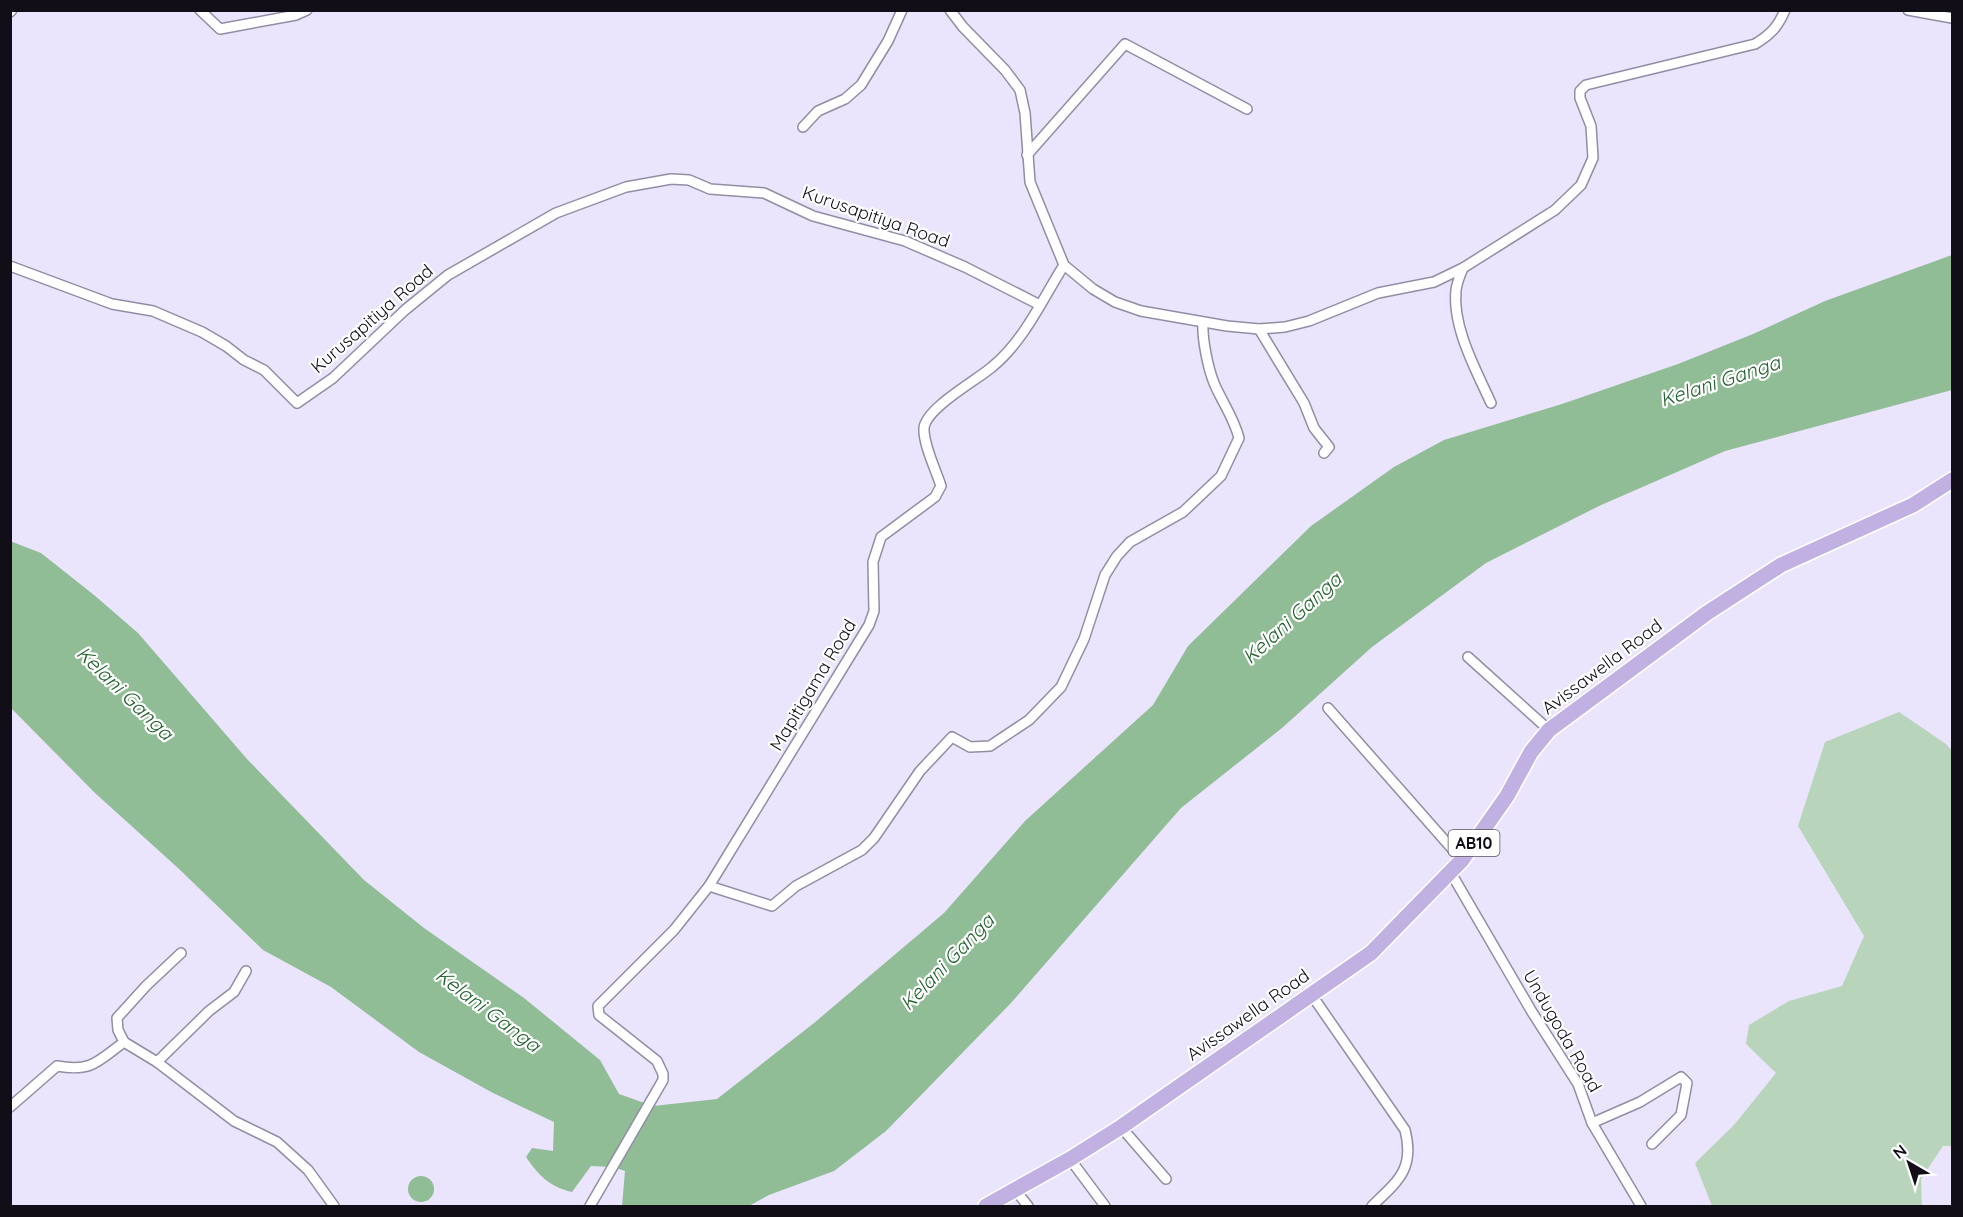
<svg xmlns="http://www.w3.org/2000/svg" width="1963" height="1217" font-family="Quicksand,sans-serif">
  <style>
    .green { fill: #b8d5bb }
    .water { fill: #91bd96 }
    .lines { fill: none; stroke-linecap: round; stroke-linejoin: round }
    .street-casing { stroke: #928da4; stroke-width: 12 }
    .primary-casing { stroke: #fff; stroke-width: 18 }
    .street { stroke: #fff; stroke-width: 9 }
    .primary { stroke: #c0b1e2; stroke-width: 15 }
    .labels { text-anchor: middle; stroke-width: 4.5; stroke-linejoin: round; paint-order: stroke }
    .shield { fill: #fff; stroke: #58565d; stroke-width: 1.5 }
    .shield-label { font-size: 16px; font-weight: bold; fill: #110e17 }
    .street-label { font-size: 18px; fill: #110e17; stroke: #fff }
    .water-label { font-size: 20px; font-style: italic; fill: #236230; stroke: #fff }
  </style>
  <rect width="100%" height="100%" fill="#eae4fd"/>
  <polygon class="green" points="1899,712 1946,744 1952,751 1952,1146 1943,1146 1921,1179 1922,1206 1712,1206 1695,1163 1734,1125 1776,1073 1746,1044 1749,1025 1789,1001 1842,986 1864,936 1798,826 1825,742"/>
  <g class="water">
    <path d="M1952,255V390L1725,451L1599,506L1486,563L1372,647L1282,728L1181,808L1011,1003L886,1131L834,1171L769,1195L749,1206H622L625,1171L613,1167L591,1166L572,1192C550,1187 538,1175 526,1157L532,1148L553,1151L554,1122L493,1093L419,1052L331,987L263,950L178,868L95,793L11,708L10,541L41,553L94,595L138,633L247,759L364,880L424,928L524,998L600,1060L619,1094L653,1106L717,1099L814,1023L944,913L1025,821L1153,705L1188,646L1311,526L1394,467L1444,440L1562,404L1678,364L1753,334L1825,301Z"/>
    <circle cx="421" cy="1189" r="13"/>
  </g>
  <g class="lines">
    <g class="street-casing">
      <g id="street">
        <polyline points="200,10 220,29 296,15 307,10"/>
        <path d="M950,10L963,27L1005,70L1020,90L1025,113L1030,182L1064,265L1093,289L1115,302L1141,311L1227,326L1259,329L1285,327L1309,321L1378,293L1434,282L1463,268L1555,210L1581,185L1593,158L1591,126L1580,98V91L1586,85L1755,44C1770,35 1778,27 1785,10"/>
        <polyline points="1908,10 1952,18"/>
        <polyline points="10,12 12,10"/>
        <polyline points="803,127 818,111 845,99 861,85 888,41 902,10"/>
        <polyline points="1027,155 1125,44 1247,109"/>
        <polyline points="10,266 112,304 153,311 202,332 226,346 244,360 264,370 297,403 333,378 405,310 448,275 556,213 626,187 671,179 689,180 710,189 764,193 813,216 905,241 965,267 1040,305"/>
        <path d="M1463,268C1460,275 1457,283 1456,290C1452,327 1476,370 1491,403"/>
        <polyline points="1259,329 1304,403 1314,428 1329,447 1324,453"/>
        <polyline points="1468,657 1549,730"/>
        <polyline points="1328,708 1462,860"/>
        <polyline points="1451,873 1532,1012 1578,1084 1592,1123 1641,1206"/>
        <path d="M709,886L772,906L796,886L862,850L874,838L920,771L952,737L970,747L990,746L1029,720L1061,687L1084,639L1105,575L1117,556L1130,542L1183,512L1221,476L1239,438C1234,418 1222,402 1214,383C1208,368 1202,339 1203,323"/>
        <path d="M1311,994L1405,1130C1415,1169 1398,1181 1372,1206"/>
        <polyline points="124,1042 118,1030 117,1018 146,986 181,953"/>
        <polyline points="157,1062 209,1011 234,992 246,971"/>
        <path d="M10,1107L57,1066C92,1072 97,1062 124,1042L157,1062L234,1121L277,1142L308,1170L334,1206"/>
        <polyline points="1592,1123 1640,1102 1681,1077 1687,1083 1681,1115 1652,1144"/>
        <polyline points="1121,1127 1166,1179"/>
        <polyline points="1070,1159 1105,1206"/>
        <polyline points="1016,1191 1028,1206"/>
        <path d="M590,1206L663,1080V1074L657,1061L599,1015L598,1006L674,930L709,886L869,625L874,611L873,562L881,537L935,497L941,486C936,470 923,444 924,428C926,408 977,380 992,367C1024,341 1042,300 1064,265"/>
      </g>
    </g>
    <g class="primary-casing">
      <polyline id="primary" points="986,1206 1070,1159 1121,1127 1371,953 1462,860 1507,796 1531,752 1549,730 1707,613 1781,565 1913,505 1952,480"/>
    </g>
    <use href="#street" class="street"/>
    <use href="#primary" class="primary"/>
  </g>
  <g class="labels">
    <rect class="shield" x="1448.5" y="830" width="51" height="26" rx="4.5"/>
    <g class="shield-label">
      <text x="1474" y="849">AB10</text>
    </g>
    <g class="street-label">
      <text transform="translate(876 217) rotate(19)" y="6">Kurusapitiya Road</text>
      <text transform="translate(372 319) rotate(-41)" y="6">Kurusapitiya Road</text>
      <text transform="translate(1602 667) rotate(-37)" y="6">Avissawella Road</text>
      <text transform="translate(813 685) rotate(-59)" y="6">Mapitigama Road</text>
      <text transform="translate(1248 1015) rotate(-35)" y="6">Avissawella Road</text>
      <text transform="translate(1562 1031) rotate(60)" y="6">Undugoda Road</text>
    </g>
    <g class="water-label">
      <text transform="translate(1720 381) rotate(-18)" y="7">Kelani Ganga</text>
      <text transform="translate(1292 618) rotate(-42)" y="7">Kelani Ganga</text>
      <text transform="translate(125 693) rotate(44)" y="7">Kelani Ganga</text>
      <text transform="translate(947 962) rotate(-46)" y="7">Kelani Ganga</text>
      <text transform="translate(488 1010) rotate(37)" y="7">Kelani Ganga</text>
    </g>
  </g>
  <rect width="1963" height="1217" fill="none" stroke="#110e17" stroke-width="24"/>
  <g transform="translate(1909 1163) rotate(321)" stroke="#ffffff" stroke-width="4.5" paint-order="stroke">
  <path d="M0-4.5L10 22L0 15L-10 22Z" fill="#110e17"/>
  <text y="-9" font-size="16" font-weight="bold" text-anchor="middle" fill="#110e17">N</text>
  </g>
</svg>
